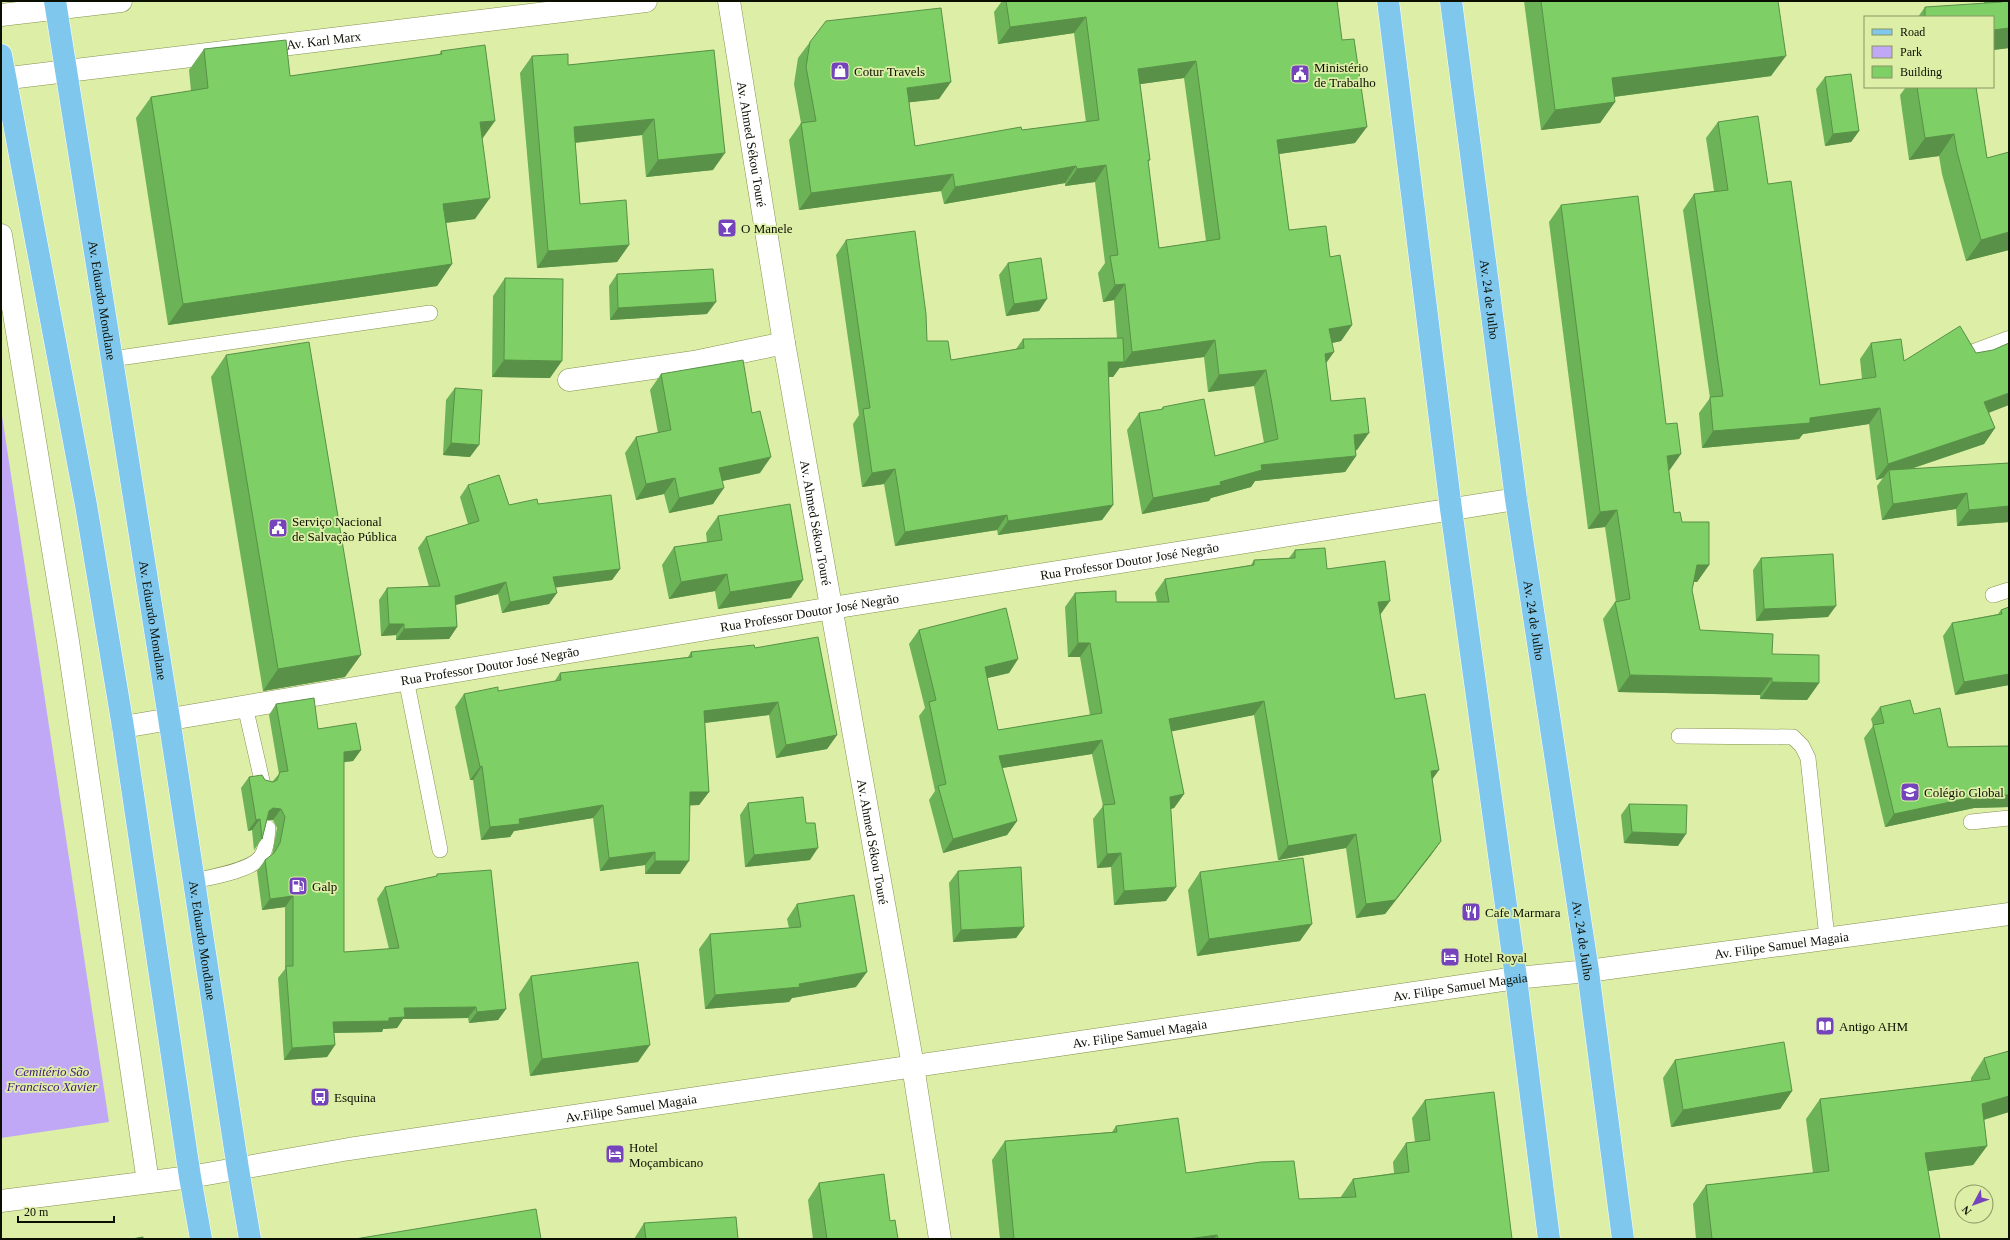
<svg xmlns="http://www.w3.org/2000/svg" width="2010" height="1240" font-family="'Times New Roman',serif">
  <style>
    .green { fill: #c1a8f6 }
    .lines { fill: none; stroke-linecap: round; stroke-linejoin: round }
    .lane-casing { stroke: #84924f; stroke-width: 16 }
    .street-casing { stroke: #84924f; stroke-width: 23 }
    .secondary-casing { stroke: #84924f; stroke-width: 23 }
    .primary-casing { stroke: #fff; stroke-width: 23 }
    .lane { stroke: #fff; stroke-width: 15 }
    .street { stroke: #fff; stroke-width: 22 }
    .secondary { stroke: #fff; stroke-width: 22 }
    .primary { stroke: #80c7ee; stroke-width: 22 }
    .wall { fill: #6cb257; fill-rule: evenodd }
    .shaded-wall { fill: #589147 }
    .building { fill: #7ecf65; stroke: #589147; fill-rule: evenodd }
    .labels { text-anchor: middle; stroke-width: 3.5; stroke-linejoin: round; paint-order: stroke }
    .street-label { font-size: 13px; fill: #0b0f00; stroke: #ddeea7 }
    .poi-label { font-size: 13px; fill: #0b0f00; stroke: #ddeea7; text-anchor: start }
    .park-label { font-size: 13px; font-style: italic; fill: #441579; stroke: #ddeea7 }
  </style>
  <rect width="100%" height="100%" fill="#ddeea7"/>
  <polygon class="green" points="1,409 109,1122 1,1138"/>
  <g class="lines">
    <g class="lane-casing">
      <g id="lane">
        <polyline points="112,359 430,313"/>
        <polyline points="1993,595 2009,590"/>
        <polyline points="406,679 440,850"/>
        <polyline points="245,706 263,785"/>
        <polyline points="1679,736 1793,737 1802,746 1808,758 1827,938"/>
        <polyline points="1971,822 2009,818"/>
        <path d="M194,881C211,877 249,871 260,858C267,849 267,838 268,828"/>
      </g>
    </g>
    <g class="street-casing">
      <g id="street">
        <path id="s1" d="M729,1L784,343L913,1066L940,1239"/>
        <polyline points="1,235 68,641 148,1182"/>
        <polyline points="1977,354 2009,342"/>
        <polyline points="569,380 694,362 784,343"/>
        <path id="s2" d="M123,727L832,608L1516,499"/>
        <path id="s3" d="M1,1201L190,1177L349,1149L1516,978L1588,971L2009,914"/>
      </g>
    </g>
    <g class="secondary-casing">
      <g id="secondary">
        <polyline points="1,15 121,1"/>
        <path id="s4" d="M1,79L646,1"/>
      </g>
    </g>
    <g class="primary-casing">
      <g id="primary">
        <path id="s5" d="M55,1L169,718L238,1169L250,1239"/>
        <polyline points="1388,1 1451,509 1516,978 1549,1239"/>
        <path id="s6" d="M1451,1L1516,499L1588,971L1623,1239"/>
        <polyline points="1,55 86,505 123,727 190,1177 201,1239"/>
      </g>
    </g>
    <use href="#lane" class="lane"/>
    <use href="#street" class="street"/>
    <use href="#secondary" class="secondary"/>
    <use href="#primary" class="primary"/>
  </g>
  <g class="wall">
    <path d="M1002,1H1317L1355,143L1279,154L1289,230L1330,257L1352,325L1341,341L1332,343L1326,363L1331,401L1357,450H1356V456L1345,472L1255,481L1251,487L1211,498L1209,501L1142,514L1127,430L1139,413L1161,410L1163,407L1215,456L1264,443L1254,386L1208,392L1204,357L1120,368V367L1113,377H1108L1113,505L1102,520L998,535L997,530L895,546L884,484L862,487L853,424L859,415L836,255L846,240L927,341L951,360L1016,349L1023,339L1117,338L1114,300L1103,302L1098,273L1105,263L1095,182L1065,186V183L944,204L941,191L799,210L789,140L801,123L794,84L798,58L810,42L939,99L909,102L915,146L1022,130L1086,122L1074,33L998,44L994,12ZM1184,78L1206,241L1159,248L1148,162L1150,160L1140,84Z"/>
    <polygon points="1524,1 1778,1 1771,76 1614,97 1615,102 1600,123 1541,130"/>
    <polygon points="1984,1 2009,1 2009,48 1993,50 1993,17 1918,17 1925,7 1984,4"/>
    <polygon points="204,49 290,76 439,55 441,51 482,138 475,219 446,223 452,264 437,286 168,325 136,118 151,97 191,91 189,70"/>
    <polygon points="714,50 713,170 646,177 642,135 575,143 580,204 629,245 617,262 537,268 520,73 532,56 568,65"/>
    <polygon points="1825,77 1859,131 1851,142 1825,146 1816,89"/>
    <polygon points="1906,87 1976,87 1987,158 2009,250 1966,261 1942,174 1939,156 1909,160 1900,95"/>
    <polygon points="1718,122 1768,184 1820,385 1862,379 1860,359 1871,343 1904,361 1989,413 1995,428 1984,444 1911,469 2009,463 2009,522 1957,526 1956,509 1882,520 1877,486 1883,478 1876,480 1869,424 1803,434 1799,439 1702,448 1699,413 1710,398 1683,210 1694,194 1714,191 1706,138"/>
    <polygon points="1561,205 1669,471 1674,513 1682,522 1709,565 1697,582 1694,582 1692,590 1700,630 1772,654 1819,683 1807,700 1760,699 1760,695 1618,692 1603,619 1615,602 1616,602 1605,527 1588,529 1549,222"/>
    <polygon points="1008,263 1039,311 1006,316 999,275"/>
    <polygon points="617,274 707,314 610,320 609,286"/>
    <polygon points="505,278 550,378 492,377 493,296"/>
    <polygon points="226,355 345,677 263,691 211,377"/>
    <polygon points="661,374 760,473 722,481 713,504 669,513 664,494 636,500 625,453 636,437 658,433 650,390"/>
    <polygon points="455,388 470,457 443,455 446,400"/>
    <polygon points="468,485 509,505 538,504 620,569 612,580 556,587 549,604 502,613 498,594 456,605 457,627 449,639 396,640 396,635 381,636 379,600 387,588 429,587 418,548 426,537 468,524 460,497"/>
    <polygon points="718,516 791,598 718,609 715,591 669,599 662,565 674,547 707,542 706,533"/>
    <polygon points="1295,550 1327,569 1380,615 1395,699 1432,779 1441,841 1431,855 1385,914 1356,918 1346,848 1278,860 1254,715 1171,731 1184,794 1174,808 1171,809 1166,901 1114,905 1111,867 1097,868 1093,819 1103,806 1092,754 1002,768 1017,821 1007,835 943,853 929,800 935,791 919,716 925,708 909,644 919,630 1018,659 1009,673 987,678 998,730 1090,715 1080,657 1068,657 1065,607 1075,593 1116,602 1157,602 1155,593 1165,579 1251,565 1254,560 1289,558"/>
    <polygon points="1761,558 1828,617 1756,621 1753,570"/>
    <polygon points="2009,607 2009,685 1955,695 1943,636 1952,623 1998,614 2001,610"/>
    <polygon points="755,648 837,735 827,749 776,758 769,715 705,723 709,792 699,805 690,805 680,874 645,874 645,865 600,871 593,818 514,831 510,837 481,840 473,780 470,780 455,707 464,694 498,691 554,682 560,673 688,657 691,652"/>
    <polygon points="276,704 318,729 361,750 353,761 344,762 344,952 389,949 377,899 385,887 436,876 437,874 506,1009 498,1020 469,1023 468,1018 403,1019 397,1028 383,1029 382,1032 334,1033 335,1045 327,1057 284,1060 278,978 285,969 285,907 262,910 257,871 265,860 272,855 277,828 273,820 267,820 262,839 254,850 252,830 248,831 241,788 249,777 272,782 279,774 269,715"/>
    <polygon points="1880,707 1914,714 1948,747 2009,746 2009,807 1974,808 1885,827 1864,738 1873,726 1871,719"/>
    <polygon points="748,803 806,823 810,860 745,867 740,815"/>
    <polygon points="1629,804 1678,846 1624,843 1621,815"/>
    <polygon points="958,871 1024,927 1016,938 953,942 949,883"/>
    <polygon points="1200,872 1300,941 1197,956 1188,890"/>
    <polygon points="797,904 856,987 792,998 789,1002 705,1009 699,949 710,934 789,928 787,919"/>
    <polygon points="531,976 638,1062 530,1076 519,994"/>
    <polygon points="2009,1051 2009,1112 1984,1120 1987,1146 1973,1165 1928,1171 1940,1239 1696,1239 1693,1204 1706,1185 1813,1173 1806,1119 1820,1099 1971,1081 1971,1078 1984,1058"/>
    <polygon points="1675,1060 1792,1091 1780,1109 1671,1127 1663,1078"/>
    <polygon points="1425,1100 1512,1239 1000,1239 992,1160 1005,1141 1112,1132 1116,1126 1186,1173 1299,1199 1340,1198 1353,1179 1394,1173 1393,1162 1406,1143 1415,1142 1412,1118"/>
    <polygon points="819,1183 890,1221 898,1239 813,1239 808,1200"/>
    <polygon points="644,1223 738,1239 634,1239"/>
  </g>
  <g class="shaded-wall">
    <polygon points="1086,17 1074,33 998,44 1010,27"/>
    <polygon points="2009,28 2009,48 1993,50 1993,30"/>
    <polygon points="1786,56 1771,76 1597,99 1612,78"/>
    <polygon points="1196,61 1184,78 1127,86 1138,69"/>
    <polygon points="951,82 939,99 895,104 907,88"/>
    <polygon points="1615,102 1600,123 1541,130 1555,110"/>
    <polygon points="654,119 642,135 562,144 574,127"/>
    <polygon points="495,121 480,142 480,122"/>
    <polygon points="1367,127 1355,143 1265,156 1277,140"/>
    <polygon points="1859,131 1851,142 1825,146 1833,134"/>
    <polygon points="1954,134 1939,156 1909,160 1925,138"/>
    <polygon points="725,153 713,170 646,177 658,160"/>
    <polygon points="1106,165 1095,182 1065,186 1077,169"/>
    <polygon points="1076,166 1065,183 944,204 955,187"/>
    <polygon points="953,174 941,191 799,210 811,193"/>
    <polygon points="490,198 475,219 428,225 443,204"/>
    <polygon points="2009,232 2009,250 1966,261 1981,240"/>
    <polygon points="629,245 617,262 537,268 548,251"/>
    <polygon points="452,264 437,286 168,325 183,304"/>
    <polygon points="1125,284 1114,300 1103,302 1115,285"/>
    <polygon points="1047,299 1039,311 1006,316 1014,304"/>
    <polygon points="716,302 707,314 610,320 618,308"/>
    <polygon points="1352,325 1341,341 1318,346 1329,329"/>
    <polygon points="1215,340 1204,357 1120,368 1132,352"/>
    <polygon points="1334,352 1322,369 1325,354"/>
    <polygon points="504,360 562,361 550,378 492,377"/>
    <polygon points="1108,362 1124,362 1113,377 1097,377"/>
    <polygon points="1266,370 1254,386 1208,392 1219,375"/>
    <polygon points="2009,393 2009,405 1973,419 1984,402"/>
    <polygon points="1880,408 1869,424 1803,434 1799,439 1702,448 1713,431"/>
    <polygon points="1995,428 1984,444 1889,476 1889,470 1883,478 1876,480 1888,464"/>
    <polygon points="1369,433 1357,450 1343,451 1354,435"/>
    <polygon points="451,443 479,445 470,457 443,455"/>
    <polygon points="1681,454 1669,471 1667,456"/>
    <polygon points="1356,456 1345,472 1255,481 1251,487 1211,498 1209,501 1142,514 1153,498 1220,482 1261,465"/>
    <polygon points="771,457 760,473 708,484 719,468"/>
    <polygon points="895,469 884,484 862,487 872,473"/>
    <polygon points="675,478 664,494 636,500 646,484"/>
    <polygon points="724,488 713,504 669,513 679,498"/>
    <polygon points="1967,493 1956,509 1882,520 1893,504"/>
    <polygon points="1113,505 1102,520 998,535 1008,521"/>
    <polygon points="2009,506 2009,522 1957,526 1969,510"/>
    <polygon points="1617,510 1605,527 1588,529 1600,512"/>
    <polygon points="1007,515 997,530 895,546 905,532"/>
    <polygon points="1697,565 1709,565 1697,582 1685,582"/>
    <polygon points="620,569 612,580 545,589 553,577"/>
    <polygon points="727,574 715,591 669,599 681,582"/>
    <polygon points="803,580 791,598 718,609 730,592"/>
    <polygon points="506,582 498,594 447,607 455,596"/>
    <polygon points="557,593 549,604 502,613 510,602"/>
    <polygon points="1390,601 1380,615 1378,602"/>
    <polygon points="1836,606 1828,617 1756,621 1764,609"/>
    <polygon points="389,624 404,624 396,635 381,636"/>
    <polygon points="457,627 449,639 396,640 404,629"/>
    <polygon points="1078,643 1090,643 1080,657 1068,657"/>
    <polygon points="361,655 345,677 263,691 278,669"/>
    <polygon points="1018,659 1009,673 975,681 985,667"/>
    <polygon points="2009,674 2009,685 1955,695 1964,682"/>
    <polygon points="1630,675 1772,678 1760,695 1618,692"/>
    <polygon points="1772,682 1819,683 1807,700 1760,699"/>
    <polygon points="1264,701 1254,715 1159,734 1169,719"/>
    <polygon points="778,702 769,715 695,724 704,711"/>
    <polygon points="837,735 827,749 776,758 786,745"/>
    <polygon points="1102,740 1092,754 989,770 999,756"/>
    <polygon points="361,750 353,761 336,763 344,752"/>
    <polygon points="482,766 473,780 470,780 480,767"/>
    <polygon points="1439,770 1429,784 1431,771"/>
    <polygon points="690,792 709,792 699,805 681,806"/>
    <polygon points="1184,794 1174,808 1160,811 1170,797"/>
    <polygon points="1983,795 2009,795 2009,807 1974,808 1885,827 1894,814"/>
    <polygon points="603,805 593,818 514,831 510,837 481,840 490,827 519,819"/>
    <polygon points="273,808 281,809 273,820 265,820 269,811"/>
    <polygon points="260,819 252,830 248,831 256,820"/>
    <polygon points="1017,821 1007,835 943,853 953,839"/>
    <polygon points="1632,832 1686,834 1678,846 1624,843"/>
    <polygon points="1356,834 1346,848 1278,860 1288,846"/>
    <polygon points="1441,841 1431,855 1385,914 1356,918 1366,904"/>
    <polygon points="818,848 810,860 745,867 754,855"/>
    <polygon points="655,852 645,865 600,871 609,858"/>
    <polygon points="1121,853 1111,867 1097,868 1107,854"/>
    <polygon points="655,861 689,861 680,874 645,874"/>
    <polygon points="1176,887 1166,901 1114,905 1124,891"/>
    <polygon points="293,896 285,907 262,910 270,899"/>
    <polygon points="1312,924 1300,941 1197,956 1209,939"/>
    <polygon points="1024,927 1016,938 953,942 961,930"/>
    <polygon points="867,972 856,987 792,998 789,1002 705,1009 715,995 799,984"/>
    <polygon points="476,1007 468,1018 403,1019 397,1028 383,1029 382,1032 325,1033 333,1022 389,1018 404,1008"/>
    <polygon points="506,1009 498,1020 469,1023 477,1012"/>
    <polygon points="335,1045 327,1057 284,1060 292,1048"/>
    <polygon points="650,1045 638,1062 530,1076 542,1059"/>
    <polygon points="1792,1091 1780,1109 1671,1127 1683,1110"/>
    <polygon points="2009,1096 2009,1112 1968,1124 1982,1104"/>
    <polygon points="1987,1146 1973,1165 1912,1173 1925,1153"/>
    <polygon points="1217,1235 1214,1239 1188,1239"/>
  </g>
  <g class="building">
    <path d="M1006,1H1337L1342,40L1354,39L1367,127L1277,140L1289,230L1326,226L1330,257L1340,255L1352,325L1329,329L1334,352L1325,354L1331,401L1365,398L1369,433L1354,435L1356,456L1261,465L1262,470L1220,482L1221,485L1153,498L1139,413L1163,409V407L1204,399L1215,456L1278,439L1266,370L1219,375L1215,340L1132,352L1125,284L1115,285L1110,256L1118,255L1106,165L1077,169L1076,166L955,187L953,174L811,193L801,123L816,121L806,67L810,42L826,21L941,8L951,82L907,88L915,146L1021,127L1022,130L1099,120L1086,17L1010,27ZM1196,61L1220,239L1159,248L1148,160H1150L1138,69Z"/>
    <polygon points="1541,1 1778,1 1786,56 1612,78 1615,102 1555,110"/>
    <polygon points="2002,1 2009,1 2009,28 1993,30 1993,17 1925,17 1925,7 2002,2"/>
    <polygon points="286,40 290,76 442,54 441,51 485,45 495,121 480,122 490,198 443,204 452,264 183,304 151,97 208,88 204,49"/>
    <polygon points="714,50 725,153 658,160 654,119 574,127 580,204 626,200 629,245 548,251 532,56 568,54 568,65"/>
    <polygon points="1851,74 1859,131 1833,134 1825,77"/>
    <polygon points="1917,87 1976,87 1987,158 2009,152 2009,232 1981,240 1957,152 1954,134 1925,138"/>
    <polygon points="1758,116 1768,184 1791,181 1820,385 1876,377 1871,343 1901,339 1904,361 1960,326 1976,353 1993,350 2009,343 2009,393 1984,402 1995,428 1888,464 1880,408 1810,418 1810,423 1713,431 1710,397 1723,396 1694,194 1728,190 1718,122"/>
    <polygon points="1638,196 1666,424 1677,423 1681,454 1667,456 1674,513 1680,512 1682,522 1709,522 1709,565 1697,565 1692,590 1700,630 1773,634 1772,654 1819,655 1819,683 1772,682 1772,678 1630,675 1615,602 1630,599 1617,510 1600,512 1561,205"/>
    <polygon points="915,231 926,314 927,341 948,341 951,360 1024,348 1023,339 1123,338 1124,362 1108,362 1113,505 1008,521 1007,515 905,532 895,469 872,473 863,409 870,408 846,240"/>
    <polygon points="1041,258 1047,299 1014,304 1008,263"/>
    <polygon points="713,269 716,302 618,308 617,274"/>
    <polygon points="505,278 563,279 562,361 504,360"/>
    <polygon points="309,342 361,655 278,669 226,355"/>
    <polygon points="743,360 752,413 760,411 771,457 719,468 724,488 679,498 675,478 646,484 636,437 671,430 661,374"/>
    <polygon points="455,388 482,390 479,445 451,443"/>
    <polygon points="2009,463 2009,506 1969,510 1967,493 1893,504 1889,470"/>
    <polygon points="499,475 509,505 537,499 538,504 611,495 620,569 553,577 557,593 510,602 506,582 455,596 457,627 404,629 404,624 389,624 387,588 440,586 426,537 479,521 468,485"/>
    <polygon points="790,504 803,580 730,592 727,574 681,582 674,547 722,540 718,516"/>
    <polygon points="1325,548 1327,569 1385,561 1390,601 1378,602 1395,699 1425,694 1439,770 1431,771 1441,841 1395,900 1366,904 1356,834 1288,846 1264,701 1169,719 1184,794 1170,797 1176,887 1124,891 1121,853 1107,854 1103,805 1115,804 1102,740 999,756 1017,821 953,839 938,786 946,784 929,702 936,700 919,630 1006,608 1018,659 985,667 998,730 1102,713 1090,643 1078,643 1075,593 1116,591 1116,602 1169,602 1165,579 1254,565 1254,560 1295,558 1295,550"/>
    <polygon points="1833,554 1836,606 1764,609 1761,558"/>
    <polygon points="2009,607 2009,674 1964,682 1952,623 2002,614 2001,610"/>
    <polygon points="818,637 837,735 786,745 778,702 704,711 709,792 690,792 689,861 655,861 655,852 609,858 603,805 519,819 520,824 490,827 482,766 480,767 464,694 498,687 498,691 561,680 560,673 692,657 691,652 754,645 755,648"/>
    <polygon points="314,698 318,729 356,723 361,750 344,752 344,952 399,948 385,887 437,876 437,874 491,870 506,1009 477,1012 476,1007 404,1008 405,1017 389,1018 389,1021 333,1022 335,1045 292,1048 286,966 293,966 293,896 270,899 265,860 274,853 280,843 285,817 281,809 273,808 269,811 262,839 260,819 256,820 249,777 262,775 265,780 273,782 277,780 280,772 288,771 276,704"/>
    <polygon points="1910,700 1914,714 1940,708 1948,747 2009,746 2009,795 1983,795 1894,814 1873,725 1884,723 1880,707"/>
    <polygon points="803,797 806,823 815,823 818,848 754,855 748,803"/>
    <polygon points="1629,804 1687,805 1686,834 1632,832"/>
    <polygon points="1303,858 1312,924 1209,939 1200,872"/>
    <polygon points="1021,867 1024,927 961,930 958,871"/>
    <polygon points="854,895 867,972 799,984 800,987 715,995 710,934 801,927 797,904"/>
    <polygon points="638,962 650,1045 542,1059 531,976"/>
    <polygon points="1784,1042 1792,1091 1683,1110 1675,1060"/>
    <polygon points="2009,1051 2009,1096 1982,1104 1987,1146 1925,1153 1940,1239 1712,1239 1706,1185 1829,1171 1820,1099 1990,1079 1984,1058"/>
    <polygon points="1494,1092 1512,1239 1218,1239 1217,1235 1188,1239 1014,1239 1005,1141 1117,1132 1116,1126 1178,1118 1186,1173 1261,1162 1294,1161 1299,1199 1356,1197 1353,1179 1409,1172 1406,1143 1430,1140 1425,1100"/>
    <polygon points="884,1174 890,1221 895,1220 898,1239 827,1239 819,1183"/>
    <polygon points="536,1209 541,1239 355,1239"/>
    <polygon points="736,1217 738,1239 646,1239 644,1223"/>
    <polygon points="143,1237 143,1239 132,1239"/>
  </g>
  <defs>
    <g id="shop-square" transform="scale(1)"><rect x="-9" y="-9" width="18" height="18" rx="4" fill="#7543bb" stroke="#ddeea7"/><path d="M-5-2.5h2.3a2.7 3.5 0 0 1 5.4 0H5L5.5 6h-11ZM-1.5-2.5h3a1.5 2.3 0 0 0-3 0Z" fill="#fff"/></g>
    <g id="civic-square" transform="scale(1)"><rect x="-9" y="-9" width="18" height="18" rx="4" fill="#7543bb" stroke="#ddeea7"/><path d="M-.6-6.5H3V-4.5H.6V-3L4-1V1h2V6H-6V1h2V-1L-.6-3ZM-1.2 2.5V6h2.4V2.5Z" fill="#fff"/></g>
    <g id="bar-square" transform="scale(1)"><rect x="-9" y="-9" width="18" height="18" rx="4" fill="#7543bb" stroke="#ddeea7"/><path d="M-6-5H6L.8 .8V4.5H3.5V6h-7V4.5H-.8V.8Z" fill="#fff"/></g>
    <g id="school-square" transform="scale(1)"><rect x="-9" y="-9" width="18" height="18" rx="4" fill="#7543bb" stroke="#ddeea7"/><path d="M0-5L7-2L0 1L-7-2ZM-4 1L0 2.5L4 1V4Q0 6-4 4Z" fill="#fff"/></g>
    <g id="fuel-square" transform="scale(1)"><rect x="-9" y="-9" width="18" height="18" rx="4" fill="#7543bb" stroke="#ddeea7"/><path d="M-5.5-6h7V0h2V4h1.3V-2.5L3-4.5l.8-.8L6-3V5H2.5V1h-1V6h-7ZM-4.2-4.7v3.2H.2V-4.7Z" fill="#fff"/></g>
    <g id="restaurant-square" transform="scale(1)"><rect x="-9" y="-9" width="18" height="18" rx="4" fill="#7543bb" stroke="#ddeea7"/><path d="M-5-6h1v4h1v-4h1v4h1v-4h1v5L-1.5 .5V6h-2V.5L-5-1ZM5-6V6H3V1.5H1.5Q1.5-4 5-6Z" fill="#fff"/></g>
    <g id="hotel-square" transform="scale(1)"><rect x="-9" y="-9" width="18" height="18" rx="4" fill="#7543bb" stroke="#ddeea7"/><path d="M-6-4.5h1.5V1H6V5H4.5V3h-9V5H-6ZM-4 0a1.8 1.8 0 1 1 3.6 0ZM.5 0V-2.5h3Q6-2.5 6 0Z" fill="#fff"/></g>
    <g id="library-square" transform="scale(1)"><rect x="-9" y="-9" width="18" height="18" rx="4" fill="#7543bb" stroke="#ddeea7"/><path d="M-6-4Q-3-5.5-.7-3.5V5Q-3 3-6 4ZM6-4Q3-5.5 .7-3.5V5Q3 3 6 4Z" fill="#fff"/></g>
    <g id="bus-square" transform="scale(1)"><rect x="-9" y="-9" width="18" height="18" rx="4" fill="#7543bb" stroke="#ddeea7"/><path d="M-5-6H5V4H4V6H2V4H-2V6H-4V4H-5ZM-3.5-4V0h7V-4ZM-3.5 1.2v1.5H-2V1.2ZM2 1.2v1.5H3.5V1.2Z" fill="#fff"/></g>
  </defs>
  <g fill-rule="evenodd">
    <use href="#shop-square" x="840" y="71"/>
    <use href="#civic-square" x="1300" y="74"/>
    <use href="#bar-square" x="727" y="228"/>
    <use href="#civic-square" x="278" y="528"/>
    <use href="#school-square" x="1910" y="792"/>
    <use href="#fuel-square" x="298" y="886"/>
    <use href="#restaurant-square" x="1471" y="912"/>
    <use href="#hotel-square" x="1450" y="957"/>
    <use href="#library-square" x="1825" y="1026"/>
    <use href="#bus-square" x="320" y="1097"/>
    <use href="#hotel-square" x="615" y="1154"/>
  </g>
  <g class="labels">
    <g class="street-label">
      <text dy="5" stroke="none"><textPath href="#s4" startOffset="325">Av. Karl Marx</textPath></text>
      <text dy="5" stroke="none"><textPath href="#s1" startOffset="145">Av. Ahmed Sékou Touré</textPath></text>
      <text dy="5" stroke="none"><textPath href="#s6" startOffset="301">Av. 24 de Julho</textPath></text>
      <text dy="5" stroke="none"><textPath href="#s5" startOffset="303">Av. Eduardo Mondlane</textPath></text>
      <text dy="5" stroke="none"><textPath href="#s1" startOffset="529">Av. Ahmed Sékou Touré</textPath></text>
      <text dy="5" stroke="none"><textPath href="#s2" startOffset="1020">Rua Professor Doutor José Negrão</textPath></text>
      <text dy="5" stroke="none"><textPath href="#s2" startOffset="696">Rua Professor Doutor José Negrão</textPath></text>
      <text dy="5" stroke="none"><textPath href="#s5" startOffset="627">Av. Eduardo Mondlane</textPath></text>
      <text dy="5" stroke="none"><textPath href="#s6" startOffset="625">Av. 24 de Julho</textPath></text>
      <text dy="5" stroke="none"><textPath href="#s2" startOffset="372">Rua Professor Doutor José Negrão</textPath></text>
      <text dy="5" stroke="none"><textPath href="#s1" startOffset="853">Av. Ahmed Sékou Touré</textPath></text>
      <text dy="5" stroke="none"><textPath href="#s5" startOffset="951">Av. Eduardo Mondlane</textPath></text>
      <text dy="5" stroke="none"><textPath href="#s6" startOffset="949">Av. 24 de Julho</textPath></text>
      <text dy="5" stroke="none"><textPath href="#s3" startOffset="1799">Av. Filipe Samuel Magaia</textPath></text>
      <text dy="5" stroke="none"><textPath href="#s3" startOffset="1475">Av. Filipe Samuel Magaia</textPath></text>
      <text dy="5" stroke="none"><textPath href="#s3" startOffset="1151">Av. Filipe Samuel Magaia</textPath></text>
      <text dy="5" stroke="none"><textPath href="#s3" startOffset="637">Av.Filipe Samuel Magaia</textPath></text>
    </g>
    <g class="poi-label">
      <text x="1314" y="72">Ministério<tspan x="1314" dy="15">de Trabalho</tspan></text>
      <text x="854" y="76">Cotur Travels</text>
      <text x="741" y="233">O Manele</text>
      <text x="292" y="526">Serviço Nacional<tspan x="292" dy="15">de Salvação Pública</tspan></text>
      <text x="1924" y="797">Colégio Global</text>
      <text x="312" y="891">Galp</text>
      <text x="1485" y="917">Cafe Marmara</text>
      <text x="1464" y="962">Hotel Royal</text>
      <text x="1839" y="1031">Antigo AHM</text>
      <text x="334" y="1102">Esquina</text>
      <text x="629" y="1152">Hotel<tspan x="629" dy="15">Moçambicano</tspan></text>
    </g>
    <g class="park-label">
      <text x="52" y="1076">Cemitério São<tspan x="52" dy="15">Francisco Xavier</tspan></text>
    </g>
  </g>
  <rect width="2010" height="1240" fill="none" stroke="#0b0f00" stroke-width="4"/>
  <rect x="1864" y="16" width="130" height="72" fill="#ddeea7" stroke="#899564"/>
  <rect x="1872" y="29" width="20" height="6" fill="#80c7ee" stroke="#899564"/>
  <text x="1900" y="36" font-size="12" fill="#0b0f00">Road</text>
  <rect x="1872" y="46" width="20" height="12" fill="#c1a8f6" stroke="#899564"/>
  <text x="1900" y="56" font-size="12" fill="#0b0f00">Park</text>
  <rect x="1872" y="66" width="20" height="12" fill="#7ecf65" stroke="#899564"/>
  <text x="1900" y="76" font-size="12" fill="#0b0f00">Building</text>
  <g transform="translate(1974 1204) rotate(229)"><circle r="19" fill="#ddeea7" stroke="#899564"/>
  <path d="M0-3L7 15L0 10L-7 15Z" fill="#7543bb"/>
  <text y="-6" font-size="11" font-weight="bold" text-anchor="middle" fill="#0b0f00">N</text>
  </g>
  <path d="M18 1216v6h96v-6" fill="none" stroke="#0b0f00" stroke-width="2"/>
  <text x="24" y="1216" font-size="12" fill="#0b0f00" stroke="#ddeea7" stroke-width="3" paint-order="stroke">20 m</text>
</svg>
